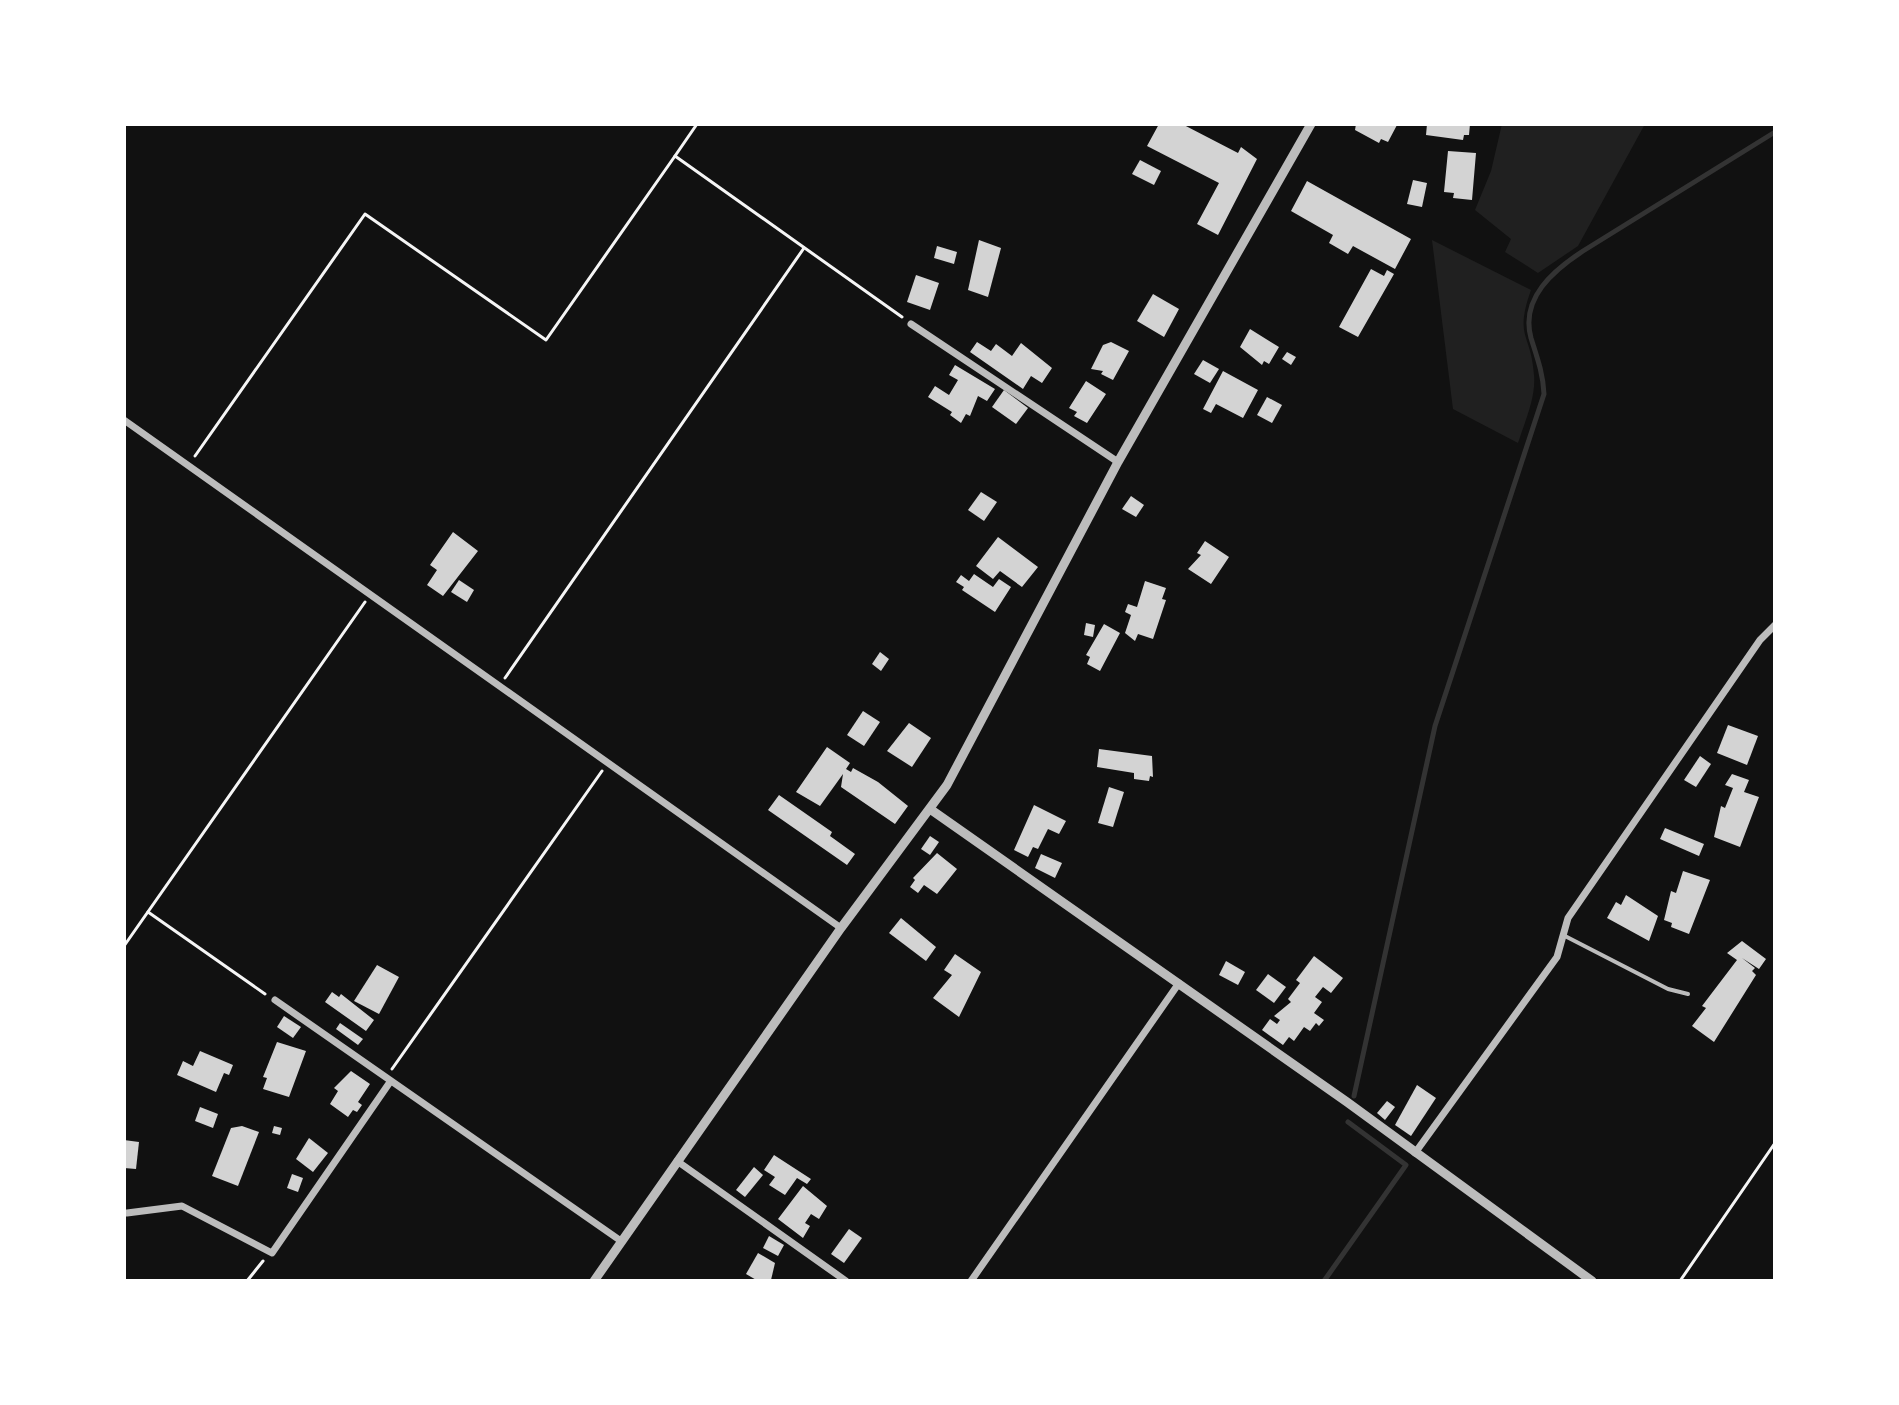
<svg xmlns="http://www.w3.org/2000/svg" width="1899" height="1405" font-family="'Roboto Condensed',sans-serif">
  <style>
    .green { fill: #202020 }
    .lines { fill: none; stroke-linecap: round; stroke-linejoin: round }
    .stream { stroke: #333; stroke-width: 5 }
    .building { fill: #d3d3d3 }
    .path { stroke: #f5f5f5; stroke-width: 3 }
    .service { stroke: #bcbcbc; stroke-width: 4 }
    .minor { stroke: #bcbcbc; stroke-width: 7 }
    .tertiary { stroke: #bcbcbc; stroke-width: 9 }
  </style>
  <rect width="100%" height="100%" fill="#111"/>
  <g class="green">
    <polygon points="1502,124 1645,124 1578,246 1538,273 1505,252 1511,239 1475,210 1491,171"/>
    <path d="M1432,240L1531,290C1514,338 1531,332 1534,375C1536,398 1525,421 1518,443L1453,409Z"/>
  </g>
  <g class="lines">
    <g class="stream">
      <path d="M1354,1096L1435,726L1544,394C1543,373 1537,357 1531,338C1520,298 1554,270 1583,251L1775,132"/>
      <polyline points="1324,1281 1406,1165 1348,1122"/>
    </g>
  </g>
  <g class="building">
    <polygon points="1159,124 1182,124 1238,153 1241,147 1257,159 1218,235 1197,224 1219,183 1147,146"/>
    <polygon points="1356,124 1395,124 1397,125 1388,142 1381,139 1379,143 1355,130"/>
    <polygon points="1427,124 1470,124 1469,135 1464,135 1463,140 1426,135"/>
    <polygon points="1448,151 1476,153 1472,200 1453,198 1454,193 1444,192"/>
    <polygon points="1140,160 1161,171 1154,185 1132,174"/>
    <polygon points="1413,180 1427,183 1422,207 1407,204"/>
    <polygon points="1307,181 1411,239 1395,269 1353,246 1348,254 1329,243 1333,235 1291,211"/>
    <polygon points="979,240 1001,248 988,297 968,290"/>
    <polygon points="937,246 957,252 954,264 934,258"/>
    <polygon points="1371,269 1384,276 1387,270 1394,274 1358,337 1339,327"/>
    <polygon points="916,275 939,283 930,310 907,302"/>
    <polygon points="1153,294 1179,309 1164,337 1137,321"/>
    <polygon points="1250,329 1279,347 1269,364 1264,361 1262,365 1240,347"/>
    <polygon points="977,342 991,351 996,344 1012,356 1021,343 1052,368 1042,383 1031,376 1023,389 970,352"/>
    <polygon points="1111,342 1129,351 1113,380 1101,374 1103,371 1091,369 1103,345"/>
    <polygon points="1287,352 1296,357 1291,365 1282,359"/>
    <polygon points="1203,360 1219,369 1210,383 1194,374"/>
    <polygon points="955,365 995,389 987,401 978,396 970,416 966,414 961,423 950,415 952,412 928,397 935,386 949,395 958,380 949,375"/>
    <polygon points="1223,371 1258,390 1243,418 1216,404 1211,413 1203,409"/>
    <polygon points="1086,381 1106,394 1087,423 1074,416 1077,412 1069,408"/>
    <polygon points="1004,390 1028,408 1016,424 992,407"/>
    <polygon points="1267,397 1282,405 1272,423 1257,415"/>
    <polygon points="981,492 997,502 984,521 968,510"/>
    <polygon points="1131,496 1144,505 1136,517 1122,509"/>
    <polygon points="453,532 478,551 443,596 427,585 437,570 430,565"/>
    <polygon points="998,537 1038,567 1022,587 1000,571 993,579 976,566"/>
    <polygon points="1205,541 1229,557 1211,584 1188,569 1201,555 1197,553"/>
    <polygon points="974,574 993,587 999,579 1011,587 995,612 962,590 964,587 956,582 961,575 969,581"/>
    <polygon points="459,580 474,590 467,602 451,592"/>
    <polygon points="1145,581 1166,588 1162,599 1166,600 1153,639 1138,634 1135,641 1125,633 1131,615 1125,612 1128,604 1137,607"/>
    <polygon points="1086,623 1095,625 1093,637 1084,635"/>
    <polygon points="1104,624 1120,633 1100,671 1087,664 1090,657 1086,655"/>
    <polygon points="880,652 889,659 881,671 872,664"/>
    <polygon points="863,711 880,722 864,746 847,735"/>
    <polygon points="909,723 931,738 912,767 887,751"/>
    <polygon points="1728,725 1758,736 1747,765 1717,753"/>
    <polygon points="827,747 850,763 846,769 851,772 853,768 878,782 908,806 895,824 841,787 843,774 820,806 796,792"/>
    <polygon points="1099,749 1152,756 1153,777 1150,776 1149,781 1134,779 1134,773 1097,767"/>
    <polygon points="1700,756 1711,764 1696,787 1684,780"/>
    <polygon points="1732,774 1749,780 1744,792 1759,797 1740,847 1714,837 1721,806 1725,808 1733,788 1725,785"/>
    <polygon points="1109,787 1124,792 1113,827 1098,823"/>
    <polygon points="779,795 832,832 830,836 855,854 847,865 768,810"/>
    <polygon points="1034,805 1066,821 1059,834 1048,829 1038,849 1033,847 1028,857 1014,850"/>
    <polygon points="1665,828 1704,844 1699,856 1660,839"/>
    <polygon points="930,836 939,842 930,855 921,849"/>
    <polygon points="937,853 957,869 937,894 924,885 918,893 910,887 915,880 913,878"/>
    <polygon points="1041,854 1062,863 1055,878 1035,868"/>
    <polygon points="1683,871 1710,880 1689,934 1671,927 1672,923 1664,920 1671,891 1676,893"/>
    <polygon points="1626,895 1658,916 1649,941 1607,918 1616,902 1621,905"/>
    <polygon points="901,918 936,947 926,961 889,933"/>
    <polygon points="1742,941 1766,959 1759,969 1742,958 1755,968 1752,971 1756,975 1714,1042 1692,1026 1706,1008 1702,1006 1737,960 1727,953"/>
    <polygon points="955,954 981,972 959,1017 933,998 952,975 944,970"/>
    <polygon points="1314,956 1343,978 1331,993 1323,987 1315,997 1322,1002 1314,1013 1324,1020 1319,1026 1316,1023 1310,1031 1304,1027 1294,1041 1289,1037 1283,1045 1262,1030 1270,1019 1277,1024 1280,1020 1274,1016 1291,1002 1288,999 1300,983 1296,980"/>
    <polygon points="1226,961 1245,972 1238,985 1219,975"/>
    <polygon points="377,965 399,977 379,1014 354,1001"/>
    <polygon points="1268,974 1286,987 1274,1003 1256,990"/>
    <polygon points="332,992 339,997 341,994 374,1020 366,1031 325,1002"/>
    <polygon points="284,1016 301,1027 293,1038 277,1027"/>
    <polygon points="340,1023 363,1039 358,1045 336,1029"/>
    <polygon points="277,1042 306,1051 289,1097 263,1089 267,1078 263,1077"/>
    <polygon points="200,1051 233,1065 229,1075 224,1073 216,1092 177,1075 183,1061 193,1066"/>
    <polygon points="351,1071 370,1084 358,1102 362,1105 357,1112 353,1110 348,1117 330,1104 338,1091 334,1088"/>
    <polygon points="1417,1085 1436,1098 1411,1136 1395,1125"/>
    <polygon points="1387,1101 1395,1107 1385,1120 1377,1113"/>
    <polygon points="200,1107 218,1114 213,1128 195,1121"/>
    <polygon points="242,1126 259,1132 238,1186 212,1176 231,1128"/>
    <polygon points="274,1126 282,1128 280,1135 272,1133"/>
    <polygon points="309,1138 328,1153 313,1172 296,1159"/>
    <polygon points="124,1140 139,1142 136,1169 124,1168"/>
    <polygon points="774,1155 811,1179 807,1184 797,1178 785,1195 769,1185 775,1177 764,1170"/>
    <polygon points="754,1167 763,1175 745,1197 736,1190"/>
    <polygon points="292,1174 303,1178 298,1192 287,1188"/>
    <polygon points="803,1186 827,1206 819,1219 811,1214 805,1223 810,1226 803,1238 778,1219"/>
    <polygon points="849,1229 862,1238 844,1263 831,1254"/>
    <polygon points="769,1236 784,1245 778,1256 763,1248"/>
    <polygon points="758,1253 775,1263 771,1280 758,1281 746,1274"/>
  </g>
  <g class="lines">
    <g class="path">
      <polyline points="697,124 675,156 902,317"/>
      <polyline points="195,456 365,214 546,340 675,156"/>
      <polyline points="505,678 804,248"/>
      <polyline points="148,912 265,994"/>
      <polyline points="124,946 365,602"/>
      <polyline points="392,1069 602,771"/>
      <polyline points="247,1281 263,1261"/>
      <polyline points="1680,1281 1775,1143"/>
    </g>
    <polyline class="service" points="1563,935 1668,989 1688,994"/>
    <g class="minor">
      <polyline points="911,324 1118,462"/>
      <polyline points="124,420 841,928"/>
      <polyline points="275,1000 621,1241"/>
      <polyline points="1415,1153 1557,957 1568,918 1760,640 1775,625"/>
      <polyline points="677,1161 846,1281"/>
      <polyline points="127,1213 182,1206 272,1253 390,1082"/>
      <polyline points="971,1281 1179,983"/>
    </g>
    <g class="tertiary">
      <polyline points="930,809 1347,1102 1592,1281"/>
      <polyline points="594,1281 841,928 947,785 1118,462 1311,124"/>
    </g>
  </g>
  <rect width="1899" height="1405" fill="none" stroke="#ffffff" stroke-width="252"/>
</svg>
